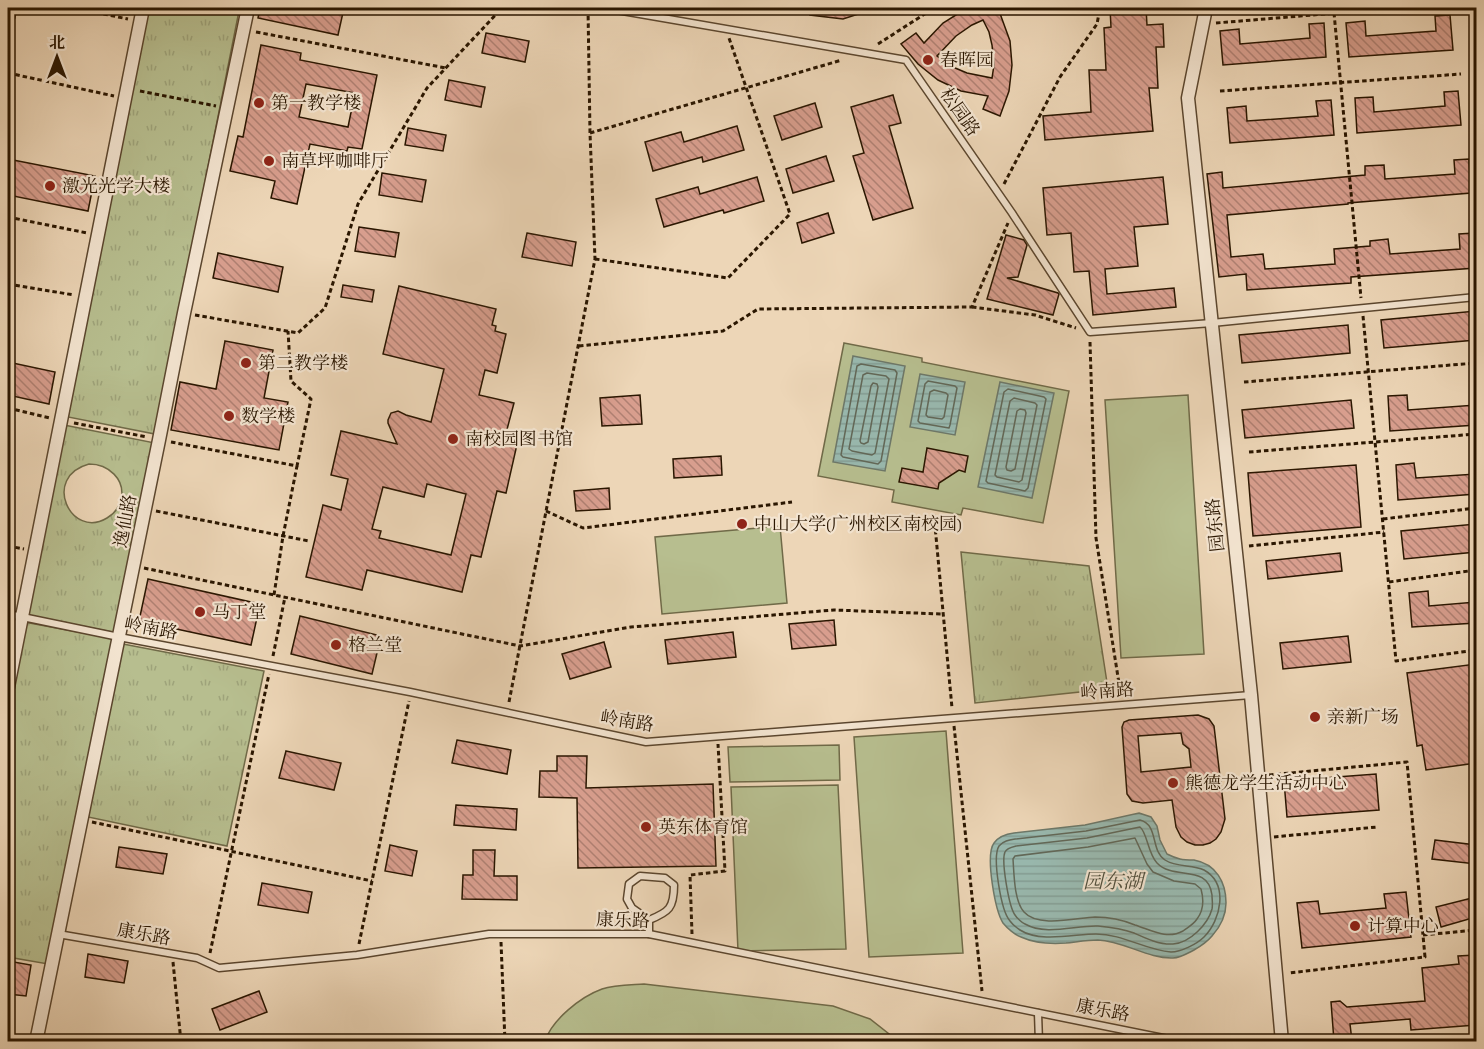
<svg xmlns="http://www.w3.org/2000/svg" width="1484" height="1049" font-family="Alegreya,'Noto Serif SC',serif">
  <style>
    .grass { fill: url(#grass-tufts); stroke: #706a48; stroke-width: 1.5; fill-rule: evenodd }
    .pitch { fill: #b7be8f; stroke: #706a48; stroke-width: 1.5 }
    .water { fill: url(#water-rules); stroke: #6d7869; stroke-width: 1.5 }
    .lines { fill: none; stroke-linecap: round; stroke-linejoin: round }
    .shore { stroke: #626858; stroke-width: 1.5 }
    .building { fill: url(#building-back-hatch); stroke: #2a1600; stroke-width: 1.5; fill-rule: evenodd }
    .lane-casing { stroke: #5b462e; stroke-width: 9 }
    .street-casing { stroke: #5b462e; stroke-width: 15 }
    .path { stroke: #2a1600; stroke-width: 3; stroke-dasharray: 4.5 3; stroke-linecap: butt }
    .lane { stroke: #f3e4d0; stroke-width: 6 }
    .street { stroke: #f3e4d0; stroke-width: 12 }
    .poi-dot { fill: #8f2418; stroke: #f3e4d0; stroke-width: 2 }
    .labels { text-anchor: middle; stroke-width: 4.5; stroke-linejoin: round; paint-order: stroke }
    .poi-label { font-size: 18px; fill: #2a1600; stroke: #f3e4d0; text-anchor: start }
    .street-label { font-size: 18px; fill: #2a1600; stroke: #f3e4d0 }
    .water-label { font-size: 20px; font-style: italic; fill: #514f3d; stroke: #f3e4d0 }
  </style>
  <defs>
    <pattern id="grass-tufts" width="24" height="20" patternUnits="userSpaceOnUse" patternTransform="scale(1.5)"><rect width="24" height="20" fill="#b7be8f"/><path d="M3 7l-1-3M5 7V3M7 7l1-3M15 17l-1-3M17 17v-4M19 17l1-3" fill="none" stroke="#9ea37a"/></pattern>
    <pattern id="water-rules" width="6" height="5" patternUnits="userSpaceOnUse" patternTransform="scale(1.5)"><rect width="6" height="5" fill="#99b9af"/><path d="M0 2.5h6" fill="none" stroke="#849e95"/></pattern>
    <pattern id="building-back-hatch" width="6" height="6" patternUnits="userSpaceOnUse" patternTransform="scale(1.5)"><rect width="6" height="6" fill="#d89e8e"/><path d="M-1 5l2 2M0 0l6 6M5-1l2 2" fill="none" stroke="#af8072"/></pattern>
  </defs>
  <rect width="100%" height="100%" fill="#edd6b7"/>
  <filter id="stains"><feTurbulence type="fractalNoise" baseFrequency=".00333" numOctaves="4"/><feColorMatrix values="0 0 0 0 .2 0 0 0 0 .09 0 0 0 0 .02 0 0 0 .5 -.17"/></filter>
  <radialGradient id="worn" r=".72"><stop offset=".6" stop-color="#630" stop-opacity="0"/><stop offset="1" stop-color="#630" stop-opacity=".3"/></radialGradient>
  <g class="grass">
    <polygon points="149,8 224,8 239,11 155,434 68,417"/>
    <path d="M64,425L155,443L117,633L26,615ZM89,464C108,464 126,479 121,500C119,507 114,514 107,518C71,540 41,477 89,464Z"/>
    <polygon points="961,552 1089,566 1108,689 975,703"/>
    <polygon points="24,622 116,639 48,964 8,957 8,708"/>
    <polygon points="123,644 264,671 227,846 88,817"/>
  </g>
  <g class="pitch">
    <polygon points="844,343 922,358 922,362 1069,391 1043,523 963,508 961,515 892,502 894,490 818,476"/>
    <polygon points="1188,395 1204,654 1121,658 1105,400"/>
    <polygon points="780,526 787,603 662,614 655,537"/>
    <polygon points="946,731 963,953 869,957 854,737"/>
    <polygon points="839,745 840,780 730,782 728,747"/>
    <polygon points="838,785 846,949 738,951 731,787"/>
    <path d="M644,984L833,1006L870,1019L898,1041H545C552,1020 580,997 602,989C614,985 630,985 644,984Z"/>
  </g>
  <g class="water">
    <polygon points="853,356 905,366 885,471 833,462"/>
    <polygon points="920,374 965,382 955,435 910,427"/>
    <polygon points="1000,382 1054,393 1032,498 978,487"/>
    <path d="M1139,813L1151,817L1157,826L1160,840L1167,854C1171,856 1176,858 1180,859C1184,860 1189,860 1194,860C1216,864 1226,882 1226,903C1226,915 1220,927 1212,936C1207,942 1201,946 1194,950C1188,953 1180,958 1173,958C1148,959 1124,941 1098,940C1087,940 1076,942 1066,943C1052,944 1034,943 1021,937C1015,935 1007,928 1003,923C995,910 985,855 994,843C999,836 1006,834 1014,833L1085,825Z"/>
  </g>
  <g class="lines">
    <g class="shore">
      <polygon points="861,364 895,370 897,373 881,461 878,464 843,457 841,455 857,366"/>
      <polygon points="867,373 886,376 889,379 875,453 872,455 852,451 849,449 863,375"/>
      <polygon points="928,381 955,386 957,388 950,425 949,428 920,423 918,421 925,384"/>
      <polygon points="873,383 877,384 878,387 868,442 864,444 861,443 860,441 871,386"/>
      <polygon points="1008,389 1044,397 1046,399 1028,488 1025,491 988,483 986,481 1004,392"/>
      <polygon points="934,390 946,393 948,395 944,417 942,419 928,417 926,415 930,392"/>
      <polygon points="1014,398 1035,403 1037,405 1022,480 1019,482 997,477 995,475 1010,401"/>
      <polygon points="1020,409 1025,410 1026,413 1015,469 1011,471 1007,470 1006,467 1017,411"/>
      <path d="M1140,820C1159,825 1150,850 1165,860C1177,868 1192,864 1204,870C1229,884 1221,920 1204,937C1197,944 1181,952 1171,952C1145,950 1123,934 1096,934C1075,934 1040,943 1020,930C1017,928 1012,924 1010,921C1001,911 992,857 999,846C1003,841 1009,840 1015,839L1086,831Z"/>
      <path d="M1140,827C1147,832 1148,854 1157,863C1174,881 1208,863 1212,895C1212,900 1213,904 1212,909C1208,924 1190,943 1173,944C1160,945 1145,938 1134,933C1123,929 1109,927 1098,926C1076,925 1046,936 1025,924C1022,923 1017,918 1015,915C1009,907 1001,861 1005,852C1007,848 1012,847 1016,846L1087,838Z"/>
      <path d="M1135,838L1147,864L1153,872L1174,881L1195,884L1201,889C1204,900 1204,910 1197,919C1193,925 1188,927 1183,931C1167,940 1151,930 1135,925C1123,920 1108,917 1095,917C1076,918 1038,928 1024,912C1014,901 1014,873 1013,859L1015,856L1088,847Z"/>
    </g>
  </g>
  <g class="building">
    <polygon points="260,8 344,8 338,35 258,18"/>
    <polygon points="811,8 871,8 871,10 843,19 810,15"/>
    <path d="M967,8H998L1010,41L1012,65L1009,91L1000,116L983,109L988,96L961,91L938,80L918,64L901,44L916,33L924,43L943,23ZM983,20L989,32L992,45L994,65L992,78L967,73L948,65L937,56L956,36L972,25Z"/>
    <polygon points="1110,8 1146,8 1147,25 1163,24 1164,47 1156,47 1158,88 1149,88 1153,131 1045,140 1043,116 1091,112 1089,70 1106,70 1104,28 1111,27"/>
    <polygon points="1450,15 1453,50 1349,57 1346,23 1365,21 1366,36 1436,31 1435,16"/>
    <polygon points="1324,23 1326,57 1223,65 1220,31 1239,29 1240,44 1310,38 1309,24"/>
    <polygon points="486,33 529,41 525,62 482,53"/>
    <path d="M261,45L301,53L300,60L377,75L362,149L348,147L347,151L310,144L297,204L271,198L275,181L230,171L238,136L243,137ZM306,84L355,93L348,127L299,117Z"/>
    <polygon points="449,80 485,87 481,107 445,100"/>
    <polygon points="1458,91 1461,125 1357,133 1355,98 1373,97 1374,112 1445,106 1444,92"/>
    <polygon points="893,95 901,123 889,126 913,208 873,220 853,156 864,153 851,107"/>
    <polygon points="1331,100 1334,135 1230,143 1227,108 1246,106 1247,121 1318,116 1316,101"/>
    <polygon points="815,103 822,127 782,140 774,116"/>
    <polygon points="737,126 744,150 703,162 702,157 653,171 645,142 681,132 684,142"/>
    <polygon points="408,128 446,135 443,151 405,145"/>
    <polygon points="826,156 834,181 793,193 786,169"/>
    <polygon points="8,159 95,176 88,211 8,195"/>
    <polygon points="1469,159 1471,193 1348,203 1348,204 1227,215 1231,257 1263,254 1265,269 1335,264 1334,249 1370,246 1370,241 1388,239 1390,254 1460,249 1459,234 1474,233 1476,268 1351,277 1351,283 1247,290 1246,274 1219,277 1207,174 1222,172 1223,188 1365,175 1365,166 1384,165 1385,179 1455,174 1454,160"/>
    <polygon points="382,173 426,180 422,202 379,195"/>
    <polygon points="757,177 764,201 724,213 723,210 664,227 656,199 698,187 700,194"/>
    <polygon points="1163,177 1168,224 1134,227 1138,266 1105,269 1107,294 1174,288 1176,307 1093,315 1089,271 1074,272 1071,233 1047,235 1043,188"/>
    <polygon points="828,213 834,233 802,243 797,223"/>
    <polygon points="359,227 399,233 395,257 355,251"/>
    <polygon points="527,233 576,242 572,266 522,257"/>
    <polygon points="1006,235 1024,240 1027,245 1018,277 1007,278 1058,293 1059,294 1053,315 987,299"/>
    <polygon points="218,253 283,267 278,292 213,278"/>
    <polygon points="343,285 374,290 372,302 341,297"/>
    <path d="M399,286L496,309L492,325L496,326L495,331L506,334L497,373L485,370L479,395L514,403L505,437L518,440L506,493L497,491L481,557L471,555L462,592L367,570L362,590L306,577L323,505L341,510L348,479L331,475L341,431L397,444L388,423V420L391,413L398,411L406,415L431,422L444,369L383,354ZM427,484L466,494L451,555L379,538L381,531L372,529L383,487L424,497Z"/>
    <polygon points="1476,311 1476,340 1384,348 1381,320"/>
    <polygon points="1348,325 1350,353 1242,363 1239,335"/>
    <polygon points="225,341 273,350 264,398 288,402 279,450 171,430 180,382 216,389"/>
    <polygon points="8,362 55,372 49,404 8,395"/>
    <polygon points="640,395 642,424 602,426 600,398"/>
    <polygon points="1407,395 1408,410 1476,405 1476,425 1390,431 1388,396"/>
    <polygon points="1351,400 1354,428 1245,438 1242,410"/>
    <polygon points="927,448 968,456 965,472 959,470 939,483 938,489 899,482 902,468 923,472"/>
    <polygon points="721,456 722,475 674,478 673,459"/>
    <polygon points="1414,463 1416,478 1476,474 1476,494 1398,500 1396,465"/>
    <polygon points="1356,465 1361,527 1253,536 1248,473"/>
    <polygon points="609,488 610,509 576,511 574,491"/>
    <polygon points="1476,524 1476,552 1404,559 1401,531"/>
    <polygon points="1340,553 1342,571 1268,579 1266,561"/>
    <polygon points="148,579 260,604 251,645 139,621"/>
    <polygon points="1428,591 1429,606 1476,602 1476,623 1412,627 1409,593"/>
    <polygon points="300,616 381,636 372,674 291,654"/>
    <polygon points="834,620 836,645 792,649 789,624"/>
    <polygon points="733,632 736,657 668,664 665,640"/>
    <polygon points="1348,636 1351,662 1283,669 1280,643"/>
    <polygon points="604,642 611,667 570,679 562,654"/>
    <polygon points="1476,664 1476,763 1426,770 1422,745 1417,746 1407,673"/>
    <path d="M1198,715L1209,719L1214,726L1225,819L1221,832L1216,839L1210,843L1203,845H1195L1187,842L1181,837L1176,827L1172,800L1143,803L1132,801L1127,794L1122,727L1124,722L1129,720ZM1181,733L1183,744L1189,749L1191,767L1141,772L1138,736Z"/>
    <polygon points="457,740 511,750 507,774 452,763"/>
    <polygon points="286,751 341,763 334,790 279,778"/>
    <polygon points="557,756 587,756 586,788 713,784 716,866 578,868 577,798 539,797 540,771 557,771"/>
    <polygon points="1376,774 1379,810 1287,817 1284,781"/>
    <polygon points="456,805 517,809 516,830 454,825"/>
    <polygon points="1435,840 1476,845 1476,864 1432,859"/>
    <polygon points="390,845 417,851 412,876 385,871"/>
    <polygon points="119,847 167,854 163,874 116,867"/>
    <polygon points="473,850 495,850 494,876 517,876 517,900 462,899 463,875 473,875"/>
    <polygon points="262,883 312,892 308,913 258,905"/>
    <polygon points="1406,892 1411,937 1302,948 1297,903 1318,901 1320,914 1386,908 1384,894"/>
    <polygon points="1476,897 1476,917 1441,927 1436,907"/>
    <polygon points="88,954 128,961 124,983 85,977"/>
    <polygon points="1476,955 1476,987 1474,987 1476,1025 1411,1030 1410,1019 1350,1024 1352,1041 1334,1041 1331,1002 1340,1001 1347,1007 1425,1001 1422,968 1459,964 1458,956"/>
    <polygon points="8,961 31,965 26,996 8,994"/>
    <polygon points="259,991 267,1012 220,1030 212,1009"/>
  </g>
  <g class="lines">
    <g class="lane-casing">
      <g id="lane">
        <polyline points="605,8 906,60 1012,213 1090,332 1212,323 1476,297"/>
        <polyline points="8,614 119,637 410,692 646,742 1251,695"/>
        <path d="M649,920L632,908L627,899L629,884L640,876L665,878L674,885C674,908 669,912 649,920V934"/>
        <polyline points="58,934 197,958 219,968 357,955 489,934 649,934 1183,1042"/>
        <polyline points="1038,1013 1039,1042"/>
      </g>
    </g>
    <g class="street-casing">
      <g id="street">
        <polyline points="1206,8 1188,98 1251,695 1282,1042"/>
        <polyline points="8,687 143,8"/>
        <polyline points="36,1042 159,440 184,313 248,8"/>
      </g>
    </g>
    <g class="path">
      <polyline points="74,8 128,19"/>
      <polyline points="1334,13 1361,298"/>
      <polyline points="1216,23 1396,8"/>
      <polyline points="256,32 446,68"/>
      <polyline points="878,44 934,8"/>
      <polyline points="8,48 16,8"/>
      <polyline points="8,73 114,96"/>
      <polyline points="140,91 216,106"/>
      <polyline points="1220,91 1461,74"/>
      <polyline points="590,133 842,60"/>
      <polyline points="1004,184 1060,77 1097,24 1100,8"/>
      <polyline points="8,217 87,233"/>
      <polyline points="595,259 728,278 790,214 729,38"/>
      <polyline points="8,284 74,295"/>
      <polyline points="972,307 1035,315 1076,328"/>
      <polyline points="195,315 298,333 325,308 358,204 427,88 502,8"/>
      <polyline points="1363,316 1396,661 1476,650"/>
      <polyline points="1090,342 1096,538 1121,696"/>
      <polyline points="579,346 723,331 758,309 972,307 1008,223"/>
      <polyline points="1244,382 1476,363"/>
      <polyline points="8,408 50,418"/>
      <polyline points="74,423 147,437"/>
      <polyline points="171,442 297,466 311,399 291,381 288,331"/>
      <polyline points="1249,452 1476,434"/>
      <polyline points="156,511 309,541"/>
      <polyline points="546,511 583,528 792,502"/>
      <polyline points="934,515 952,708"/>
      <polyline points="1383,519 1476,508"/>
      <polyline points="8,546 24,549"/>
      <polyline points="1249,546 1384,532"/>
      <polyline points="144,568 520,646 631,627 834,610 942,614"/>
      <polyline points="1389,582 1476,570"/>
      <polyline points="274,595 283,536 297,466"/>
      <polyline points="273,656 285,597"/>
      <polyline points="509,702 595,259 590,133 588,8"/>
      <polyline points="954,726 982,991"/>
      <polyline points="1269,775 1407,762 1425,957 1289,973"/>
      <polyline points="92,822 372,881"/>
      <polyline points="1274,837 1377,827"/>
      <polyline points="692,934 690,875 725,871 718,744"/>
      <polyline points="1423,935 1476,930"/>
      <polyline points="501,942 505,1042"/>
      <polyline points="359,944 409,701"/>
      <polyline points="210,953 269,674"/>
      <polyline points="173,962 181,1042"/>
    </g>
    <use href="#lane" class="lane"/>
    <use href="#street" class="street"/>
  </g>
  <g class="poi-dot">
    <circle cx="928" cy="60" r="6"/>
    <circle cx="259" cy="103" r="6"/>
    <circle cx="269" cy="161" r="6"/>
    <circle cx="50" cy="186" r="6"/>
    <circle cx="246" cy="363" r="6"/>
    <circle cx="229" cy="416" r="6"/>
    <circle cx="453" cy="439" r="6"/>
    <circle cx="742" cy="524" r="6"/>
    <circle cx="200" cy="612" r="6"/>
    <circle cx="336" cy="645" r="6"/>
    <circle cx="1315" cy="717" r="6"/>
    <circle cx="1173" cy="783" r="6"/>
    <circle cx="646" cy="827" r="6"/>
    <circle cx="1355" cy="926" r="6"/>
  </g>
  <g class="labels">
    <g class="poi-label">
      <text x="940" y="66">春晖园</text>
      <text x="271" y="109">第一教学楼</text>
      <text x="281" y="167">南草坪咖啡厅</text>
      <text x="62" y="192">激光光学大楼</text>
      <text x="258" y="369">第二教学楼</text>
      <text x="241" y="422">数学楼</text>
      <text x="465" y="445">南校园图书馆</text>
      <text x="754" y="530">中山大学(广州校区南校园)</text>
      <text x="212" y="618">马丁堂</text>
      <text x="348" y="651">格兰堂</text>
      <text x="1327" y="723">亲新广场</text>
      <text x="1185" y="789">熊德龙学生活动中心</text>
      <text x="658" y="833">英东体育馆</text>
      <text x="1367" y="932">计算中心</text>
    </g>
    <g class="street-label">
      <text transform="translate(960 112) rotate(55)" y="6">松园路</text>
      <text transform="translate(125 521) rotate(-79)" y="6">逸仙路</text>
      <text transform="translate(1215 525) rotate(-96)" y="6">园东路</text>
      <text transform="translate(151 628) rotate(11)" y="6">岭南路</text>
      <text transform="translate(1107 691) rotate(-4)" y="6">岭南路</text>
      <text transform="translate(627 721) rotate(9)" y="6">岭南路</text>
      <text transform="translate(623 920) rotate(2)" y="6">康乐路</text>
      <text transform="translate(144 934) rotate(10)" y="6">康乐路</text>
      <text transform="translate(1103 1010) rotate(11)" y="6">康乐路</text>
    </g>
    <g class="water-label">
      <text x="1113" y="888">园东湖</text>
    </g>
  </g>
  <rect width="1484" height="1049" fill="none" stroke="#edd6b7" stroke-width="30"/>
  <rect x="9" y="9" width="1466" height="1031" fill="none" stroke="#2a1600" stroke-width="3"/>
  <rect x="15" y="15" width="1454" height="1019" fill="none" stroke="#2a1600" stroke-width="1.5"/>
  <g transform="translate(57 57)" stroke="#f3e4d0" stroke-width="4.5" paint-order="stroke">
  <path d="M0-4.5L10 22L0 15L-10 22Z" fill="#2a1600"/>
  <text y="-9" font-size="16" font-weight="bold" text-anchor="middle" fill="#2a1600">北</text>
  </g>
  <rect width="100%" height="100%" filter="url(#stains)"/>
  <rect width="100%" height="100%" fill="url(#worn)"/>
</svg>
